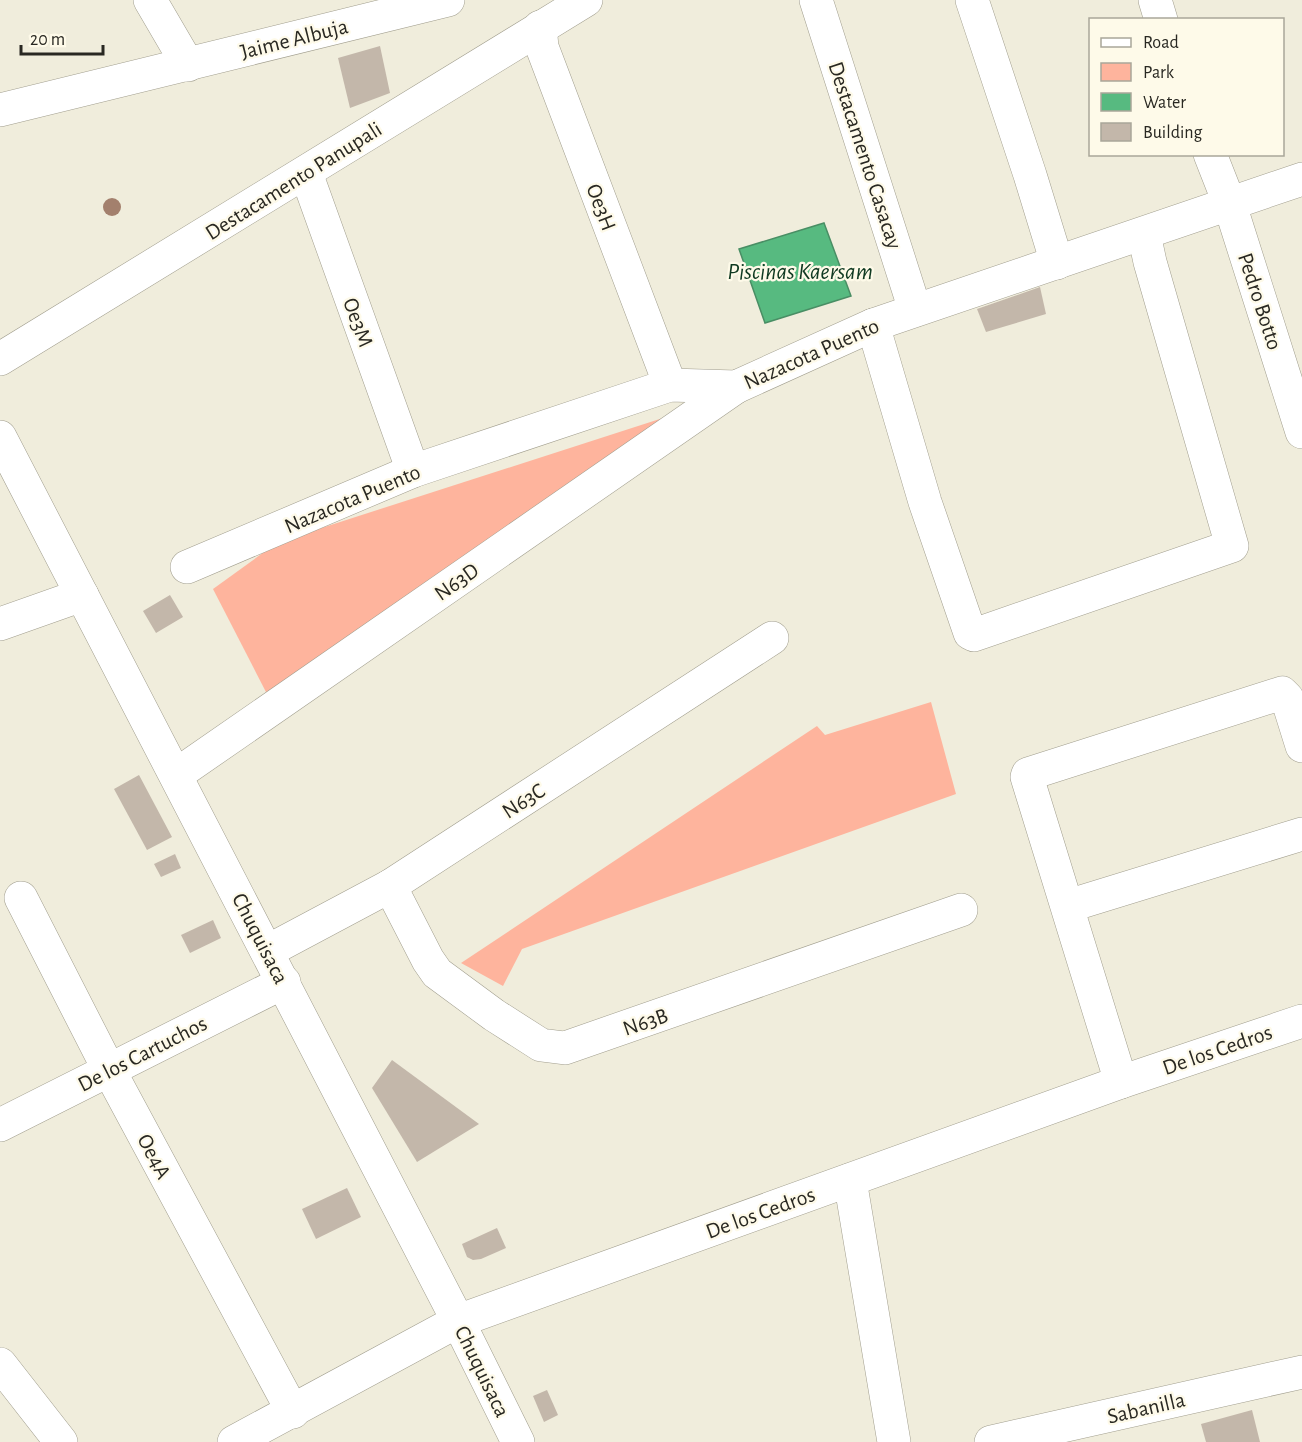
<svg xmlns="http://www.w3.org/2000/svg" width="1302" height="1442" font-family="'Alegreya Sans',sans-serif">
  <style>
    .green { fill: #feb49d }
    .water { fill: #57ba80; stroke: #498e64; stroke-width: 1.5 }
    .building { fill: #c3b7aa }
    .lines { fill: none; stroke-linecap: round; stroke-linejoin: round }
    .minor-casing { stroke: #a19e8e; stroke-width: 34 }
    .minor { stroke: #fff; stroke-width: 33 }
    .tree { fill: #a3806d }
    .labels { text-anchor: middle; stroke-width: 4.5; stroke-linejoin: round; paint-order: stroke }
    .street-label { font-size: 22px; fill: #292822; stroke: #fefae9 }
    .water-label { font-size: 24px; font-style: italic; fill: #103a22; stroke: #fefae9 }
  </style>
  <rect width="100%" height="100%" fill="#f0eddc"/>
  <g class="green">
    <polygon points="700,406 267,694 213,589 278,542"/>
    <polygon points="931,702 956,794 522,949 503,986 461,963 817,726 825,735"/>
  </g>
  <polygon class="water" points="824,223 851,296 765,323 739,249"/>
  <g class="building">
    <polygon points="380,46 390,93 350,108 338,58"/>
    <polygon points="1040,287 1046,314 986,332 977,309"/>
    <polygon points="170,595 183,617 156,633 143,611"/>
    <polygon points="139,775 172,837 147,850 114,789"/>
    <polygon points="175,854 181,868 161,877 154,864"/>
    <polygon points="213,920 221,938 190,953 181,935"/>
    <polygon points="392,1060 479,1124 417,1162 372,1088"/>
    <polygon points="347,1188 361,1217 316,1239 302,1209"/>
    <polygon points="497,1228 506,1248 481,1259 473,1260 467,1257 462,1244"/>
    <polygon points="547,1390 558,1415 544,1422 533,1396"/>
    <polygon points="1252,1410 1260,1442 1206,1442 1201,1424"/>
  </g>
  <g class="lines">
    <g class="minor-casing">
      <g id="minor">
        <polyline points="150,0 188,65"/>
        <polyline points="816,0 915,310"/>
        <polyline points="972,0 1030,175 1057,263"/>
        <polyline points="1155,0 1161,20"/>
        <polyline points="540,27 542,47 670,385"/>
        <polyline points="0,110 448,0"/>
        <polyline points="1210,154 1230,205 1302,432"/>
        <polyline points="306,173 413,471"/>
        <polyline points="873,325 925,502 970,633 974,635 1232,546 1150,262 1144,234"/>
        <polyline points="0,359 586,0"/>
        <polyline points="0,437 458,1321 518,1442"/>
        <polyline points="187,567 413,471 670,385 736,387 873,325 1302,179"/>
        <polyline points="0,624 82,595"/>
        <polyline points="176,775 736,387"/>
        <polyline points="390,886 428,960 437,973 494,1015 541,1045 565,1048 961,910"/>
        <polyline points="21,898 109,1070 293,1412"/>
        <polyline points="1068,906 1302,834"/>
        <polyline points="268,951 390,886 772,638"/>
        <polyline points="1121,1082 1027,777 1028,774 1282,693 1287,698 1302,746"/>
        <polyline points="0,1125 284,982"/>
        <polyline points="850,1180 894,1442"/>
        <polyline points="0,1364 61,1442"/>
        <polyline points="234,1442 458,1321 1121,1082 1302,1021"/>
        <polyline points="991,1442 1302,1372"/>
      </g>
    </g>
    <use href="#minor" class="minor"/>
  </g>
  <circle class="tree" cx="112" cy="207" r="9"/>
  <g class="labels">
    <g class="street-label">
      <text transform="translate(294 38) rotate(-14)" y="8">Jaime Albuja</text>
      <text transform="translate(866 155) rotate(72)" y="8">Destacamento Casacay</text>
      <text transform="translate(293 180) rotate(-32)" y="8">Destacamento Panupali</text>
      <text transform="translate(602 207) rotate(69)" y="8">Oe3H</text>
      <text transform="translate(1261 301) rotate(72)" y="8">Pedro Botto</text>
      <text transform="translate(359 322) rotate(70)" y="8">Oe3M</text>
      <text transform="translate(811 353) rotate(-24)" y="8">Nazacota Puento</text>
      <text transform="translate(352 498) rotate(-23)" y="8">Nazacota Puento</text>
      <text transform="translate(456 581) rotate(-35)" y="8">N63D</text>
      <text transform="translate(523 800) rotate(-33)" y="8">N63C</text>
      <text transform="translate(261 938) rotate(63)" y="8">Chuquisaca</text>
      <text transform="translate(645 1021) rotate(-19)" y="8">N63B</text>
      <text transform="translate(1217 1049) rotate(-19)" y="8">De los Cedros</text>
      <text transform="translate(142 1053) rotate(-27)" y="8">De los Cartuchos</text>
      <text transform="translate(155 1156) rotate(62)" y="8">Oe4A</text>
      <text transform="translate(760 1212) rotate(-20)" y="8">De los Cedros</text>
      <text transform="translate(483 1371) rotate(64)" y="8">Chuquisaca</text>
      <text transform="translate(1146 1407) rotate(-13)" y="8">Sabanilla</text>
    </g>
    <g class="water-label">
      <text x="800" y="279">Piscinas Kaersam</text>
    </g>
  </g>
  <rect x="1089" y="18" width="195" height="138" fill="#fefae9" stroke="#a9a699" stroke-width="1.5"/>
  <rect x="1101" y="38" width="30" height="9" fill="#ffffff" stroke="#a9a699" stroke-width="1.5"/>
  <text x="1143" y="48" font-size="18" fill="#292822">Road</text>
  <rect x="1101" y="63" width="30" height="18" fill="#feb49d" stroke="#a9a699" stroke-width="1.5"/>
  <text x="1143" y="78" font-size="18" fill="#292822">Park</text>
  <rect x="1101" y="93" width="30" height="18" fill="#57ba80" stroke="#a9a699" stroke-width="1.5"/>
  <text x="1143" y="108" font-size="18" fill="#292822">Water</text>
  <rect x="1101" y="123" width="30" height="18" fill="#c3b7aa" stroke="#a9a699" stroke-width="1.5"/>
  <text x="1143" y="138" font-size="18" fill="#292822">Building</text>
  <path d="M21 45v9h82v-9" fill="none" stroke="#292822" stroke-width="3"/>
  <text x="30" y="45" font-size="18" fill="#292822" stroke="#fefae9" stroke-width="4.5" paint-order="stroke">20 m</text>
</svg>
